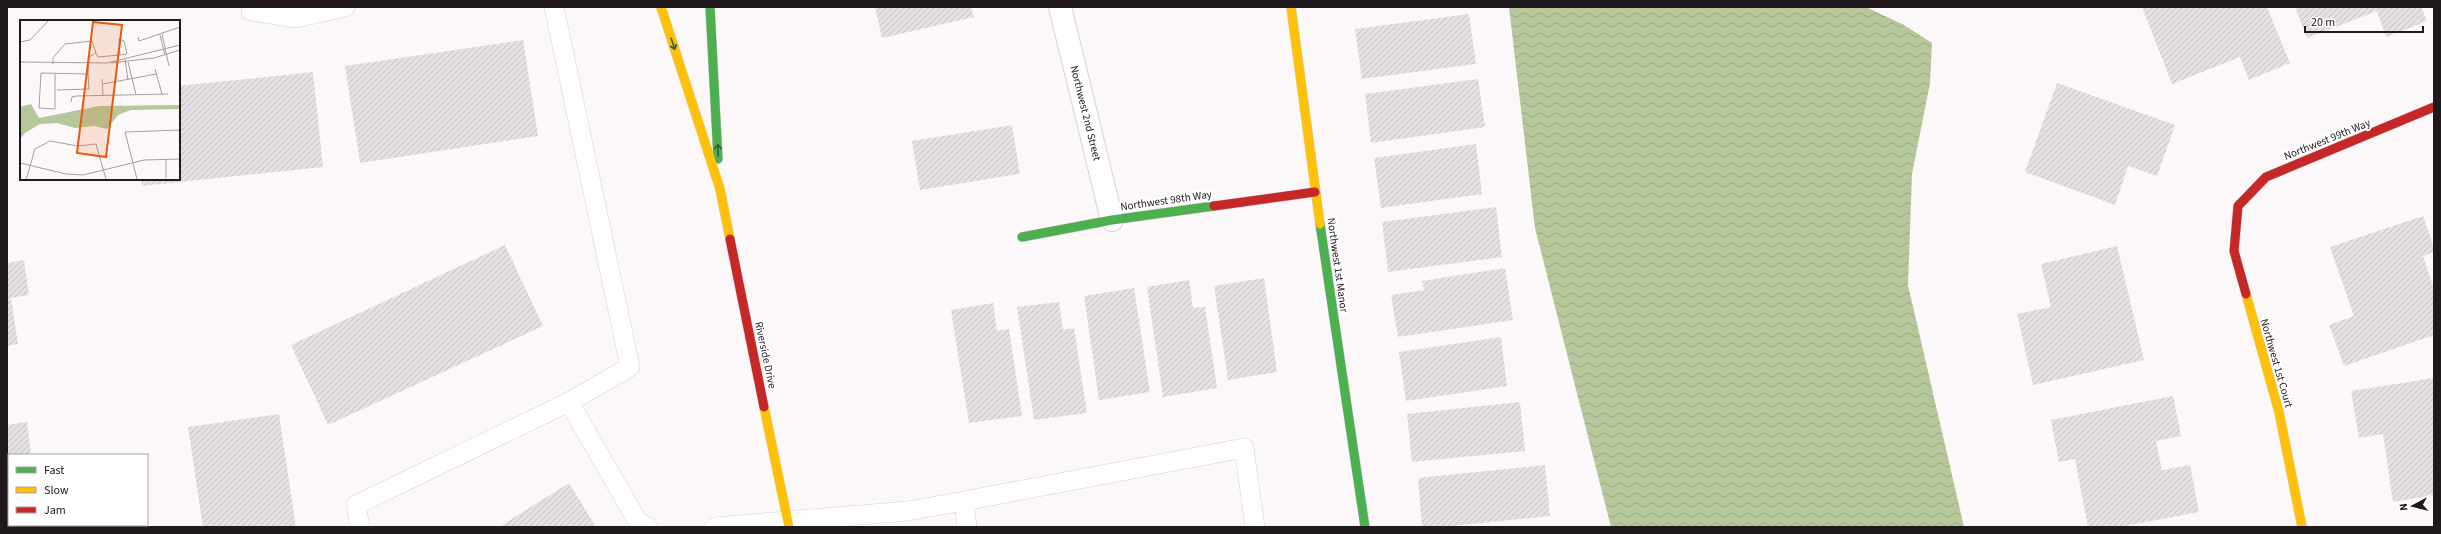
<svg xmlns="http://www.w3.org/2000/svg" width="2441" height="534" font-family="'Source Sans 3',sans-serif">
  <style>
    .water { fill: url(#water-waves) }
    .building { fill: url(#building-hatch) }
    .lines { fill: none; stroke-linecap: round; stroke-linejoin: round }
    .lane-casing { stroke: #d7d1d4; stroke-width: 20 }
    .street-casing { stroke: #d7d1d4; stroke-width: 24 }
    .fast-casing { stroke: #d7d1d4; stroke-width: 10 }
    .slow-casing { stroke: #d7d1d4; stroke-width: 10 }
    .jam-casing { stroke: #d7d1d4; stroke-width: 10 }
    .lane { stroke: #fffefe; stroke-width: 19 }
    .street { stroke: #fffefe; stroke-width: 22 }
    .fast { stroke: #4caf50; stroke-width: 9 }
    .slow { stroke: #ffc107; stroke-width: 9 }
    .jam { stroke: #c62828; stroke-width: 9 }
    .oneway { stroke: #335c33 }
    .labels { text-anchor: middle; stroke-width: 4; stroke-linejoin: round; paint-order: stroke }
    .street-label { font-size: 11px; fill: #1f181c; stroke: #fff }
    .inset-road { fill: none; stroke: #a49ea1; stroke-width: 1 }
    .view { fill: #e8590c; fill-opacity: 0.15; stroke: #e8590c; stroke-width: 2 }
    .inset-edge { fill: none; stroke: #1f181c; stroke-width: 2 }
  </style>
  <defs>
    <pattern id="water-waves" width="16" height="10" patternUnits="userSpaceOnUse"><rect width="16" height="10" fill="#b5c79b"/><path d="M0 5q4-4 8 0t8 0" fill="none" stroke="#9baa85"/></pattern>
    <pattern id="building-hatch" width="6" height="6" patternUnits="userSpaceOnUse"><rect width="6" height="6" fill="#e6e0e3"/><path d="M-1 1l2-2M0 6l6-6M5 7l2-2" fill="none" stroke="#c5bfc2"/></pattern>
  </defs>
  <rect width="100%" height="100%" fill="#fcf8fa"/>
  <polygon class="water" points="1509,7 1866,7 1904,25 1932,43 1930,83 1912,174 1908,285 1964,527 1611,527 1535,228"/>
  <g class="building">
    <polygon points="875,7 971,7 974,17 882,38"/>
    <polygon points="2142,7 2267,7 2290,63 2249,80 2240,57 2172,84"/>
    <polygon points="2295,7 2421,7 2427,21 2386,37 2377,11 2307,38"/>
    <polygon points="1469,14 1476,64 1362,79 1355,29"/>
    <polygon points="523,40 538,136 360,163 345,66"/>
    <polygon points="313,72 323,167 142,186 141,179 179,179 179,86"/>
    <polygon points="1478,79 1485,127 1371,143 1365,94"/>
    <polygon points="2057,83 2175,125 2157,176 2128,166 2115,205 2025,172"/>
    <polygon points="1012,125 1020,174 920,190 912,141"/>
    <polygon points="1476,144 1482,194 1381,208 1374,158"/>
    <polygon points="1496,207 1502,257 1388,272 1382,222"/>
    <polygon points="2423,216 2434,248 2434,252 2423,256 2434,289 2434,335 2344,366 2329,325 2354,316 2330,247"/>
    <polygon points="505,245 543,326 328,425 291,345"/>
    <polygon points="2117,246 2144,360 2033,385 2017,314 2051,307 2041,264"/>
    <polygon points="24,260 29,295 11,298 18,344 7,346 7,263"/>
    <polygon points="1505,268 1513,320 1398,337 1391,295 1424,290 1422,281"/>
    <polygon points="1264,278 1277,372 1228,380 1214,286"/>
    <polygon points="1189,280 1193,308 1205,307 1217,388 1163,397 1147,287"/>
    <polygon points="1134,288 1150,392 1099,400 1084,296"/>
    <polygon points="1059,302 1063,330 1074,328 1087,413 1034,420 1017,307"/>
    <polygon points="993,303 997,331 1009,329 1022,416 969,423 951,310"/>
    <polygon points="1501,337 1507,386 1406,401 1399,352"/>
    <polygon points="2434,378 2434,495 2393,502 2383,434 2359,438 2351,391"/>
    <polygon points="2173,396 2181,436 2156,441 2162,470 2190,465 2199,512 2120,527 2088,527 2075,459 2059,462 2051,420"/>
    <polygon points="1520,402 1525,451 1412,462 1407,414"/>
    <polygon points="279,414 296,527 203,527 188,427"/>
    <polygon points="27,422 31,455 9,455 9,525 42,525 42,527 7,527 7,425"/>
    <polygon points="1545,465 1550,516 1442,527 1422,527 1418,478"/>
    <polygon points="569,483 596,527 499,527"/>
  </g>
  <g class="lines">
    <g class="lane-casing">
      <g id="lane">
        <polyline points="253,7 251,11 296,18 345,7"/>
        <polyline points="554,7 630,367 569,402"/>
        <polyline points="964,501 1244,448 1255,527"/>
        <polyline points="360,527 356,505 569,402 638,522 648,527"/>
        <polyline points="715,527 908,511 964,501 967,527"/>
      </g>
    </g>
    <g class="street-casing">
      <polyline id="street" points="1060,7 1112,220"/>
    </g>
    <g class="fast-casing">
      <g id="fast">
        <polyline points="710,7 718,159"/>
        <polyline points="1320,224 1365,527"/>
        <polyline points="1022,237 1112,220 1214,206"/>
      </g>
    </g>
    <g class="slow-casing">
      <g id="slow">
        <polyline points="661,7 720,189 730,239"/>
        <polyline points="1291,7 1320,224"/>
        <polyline points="2246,294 2279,412 2302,527"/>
        <polyline points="764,407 789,527"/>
      </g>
    </g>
    <g class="jam-casing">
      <g id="jam">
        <polyline points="1214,206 1315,192"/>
        <polyline points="730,239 764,407"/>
        <polyline points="2246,294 2234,251 2238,206 2266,177 2434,107"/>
      </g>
    </g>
    <use href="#lane" class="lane"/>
    <use href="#street" class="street"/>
    <use href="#fast" class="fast"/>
    <use href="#slow" class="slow"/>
    <use href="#jam" class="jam"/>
  </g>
  <defs><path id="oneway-shaft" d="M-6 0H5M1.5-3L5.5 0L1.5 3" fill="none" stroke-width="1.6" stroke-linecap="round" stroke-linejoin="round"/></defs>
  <g class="oneway">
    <use href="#oneway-shaft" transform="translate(673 44) rotate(72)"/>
    <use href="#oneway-shaft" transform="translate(718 150) rotate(-93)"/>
  </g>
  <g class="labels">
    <g class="street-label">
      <text transform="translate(1086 113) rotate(76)" y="4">Northwest 2nd Street</text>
      <text transform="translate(2327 139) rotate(-22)" y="4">Northwest 99th Way</text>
      <text transform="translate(1166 200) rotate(-8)" y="4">Northwest 98th Way</text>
      <text transform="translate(1338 265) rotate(82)" y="4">Northwest 1st Manor</text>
      <text transform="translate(766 355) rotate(78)" y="4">Riverside Drive</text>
      <text transform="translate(2277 363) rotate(74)" y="4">Northwest 1st Court</text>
    </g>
  </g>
  <g transform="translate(20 20)">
    <rect width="160" height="160" fill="#fcf8fa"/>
    <path d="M11,84L19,98L79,86L160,85V89L111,90L98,95L87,109L74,106L55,108L37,103L20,104L5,113L0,119V87Z" fill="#b5c79b"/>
    <path class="inset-road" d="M142,14L149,46M140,15L145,35M118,17L119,21L160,7M0,22L10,20L29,0M76,33L78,37L100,35L99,19L104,21L107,34L100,35M105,39L108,60M0,42L87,43L160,25M108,42L116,75M91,43L134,38L160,30M33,44V38L45,24L72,21L76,33L69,37L68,54L21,53L19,88L35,89V54M135,49L142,74M82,59L83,75M83,64L136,54M37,70L69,69L68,54M51,82L52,77L56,76L148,74M0,143L46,154L63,155L124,140L160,139M146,158V139M117,159L105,112L160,110M6,160L15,129L30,121L58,126L76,124L86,159"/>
    <path class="view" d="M73,2L102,5L86,137L57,133Z"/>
    <rect width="160" height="160" class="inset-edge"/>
  </g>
  <rect width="2441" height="534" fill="none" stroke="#1f181c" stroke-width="16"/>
  <rect x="8" y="454" width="140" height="72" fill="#ffffff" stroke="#a5a3a4"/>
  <rect x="16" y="467" width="20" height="6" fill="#4caf50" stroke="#a5a3a4"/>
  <text x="44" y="474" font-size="12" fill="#1f181c">Fast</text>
  <rect x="16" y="487" width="20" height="6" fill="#ffc107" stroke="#a5a3a4"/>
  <text x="44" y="494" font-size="12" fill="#1f181c">Slow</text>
  <rect x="16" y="507" width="20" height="6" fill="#c62828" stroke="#a5a3a4"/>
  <text x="44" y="514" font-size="12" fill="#1f181c">Jam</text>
  <g transform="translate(2413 506) rotate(263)" stroke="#ffffff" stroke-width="3" paint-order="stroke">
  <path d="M0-3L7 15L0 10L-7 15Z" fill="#1f181c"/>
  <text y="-6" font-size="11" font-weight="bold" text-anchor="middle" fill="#1f181c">N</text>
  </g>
  <path d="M2305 26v6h118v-6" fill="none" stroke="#1f181c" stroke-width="2"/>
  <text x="2311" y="26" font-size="12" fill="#1f181c" stroke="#ffffff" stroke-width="3" paint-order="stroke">20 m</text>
</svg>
